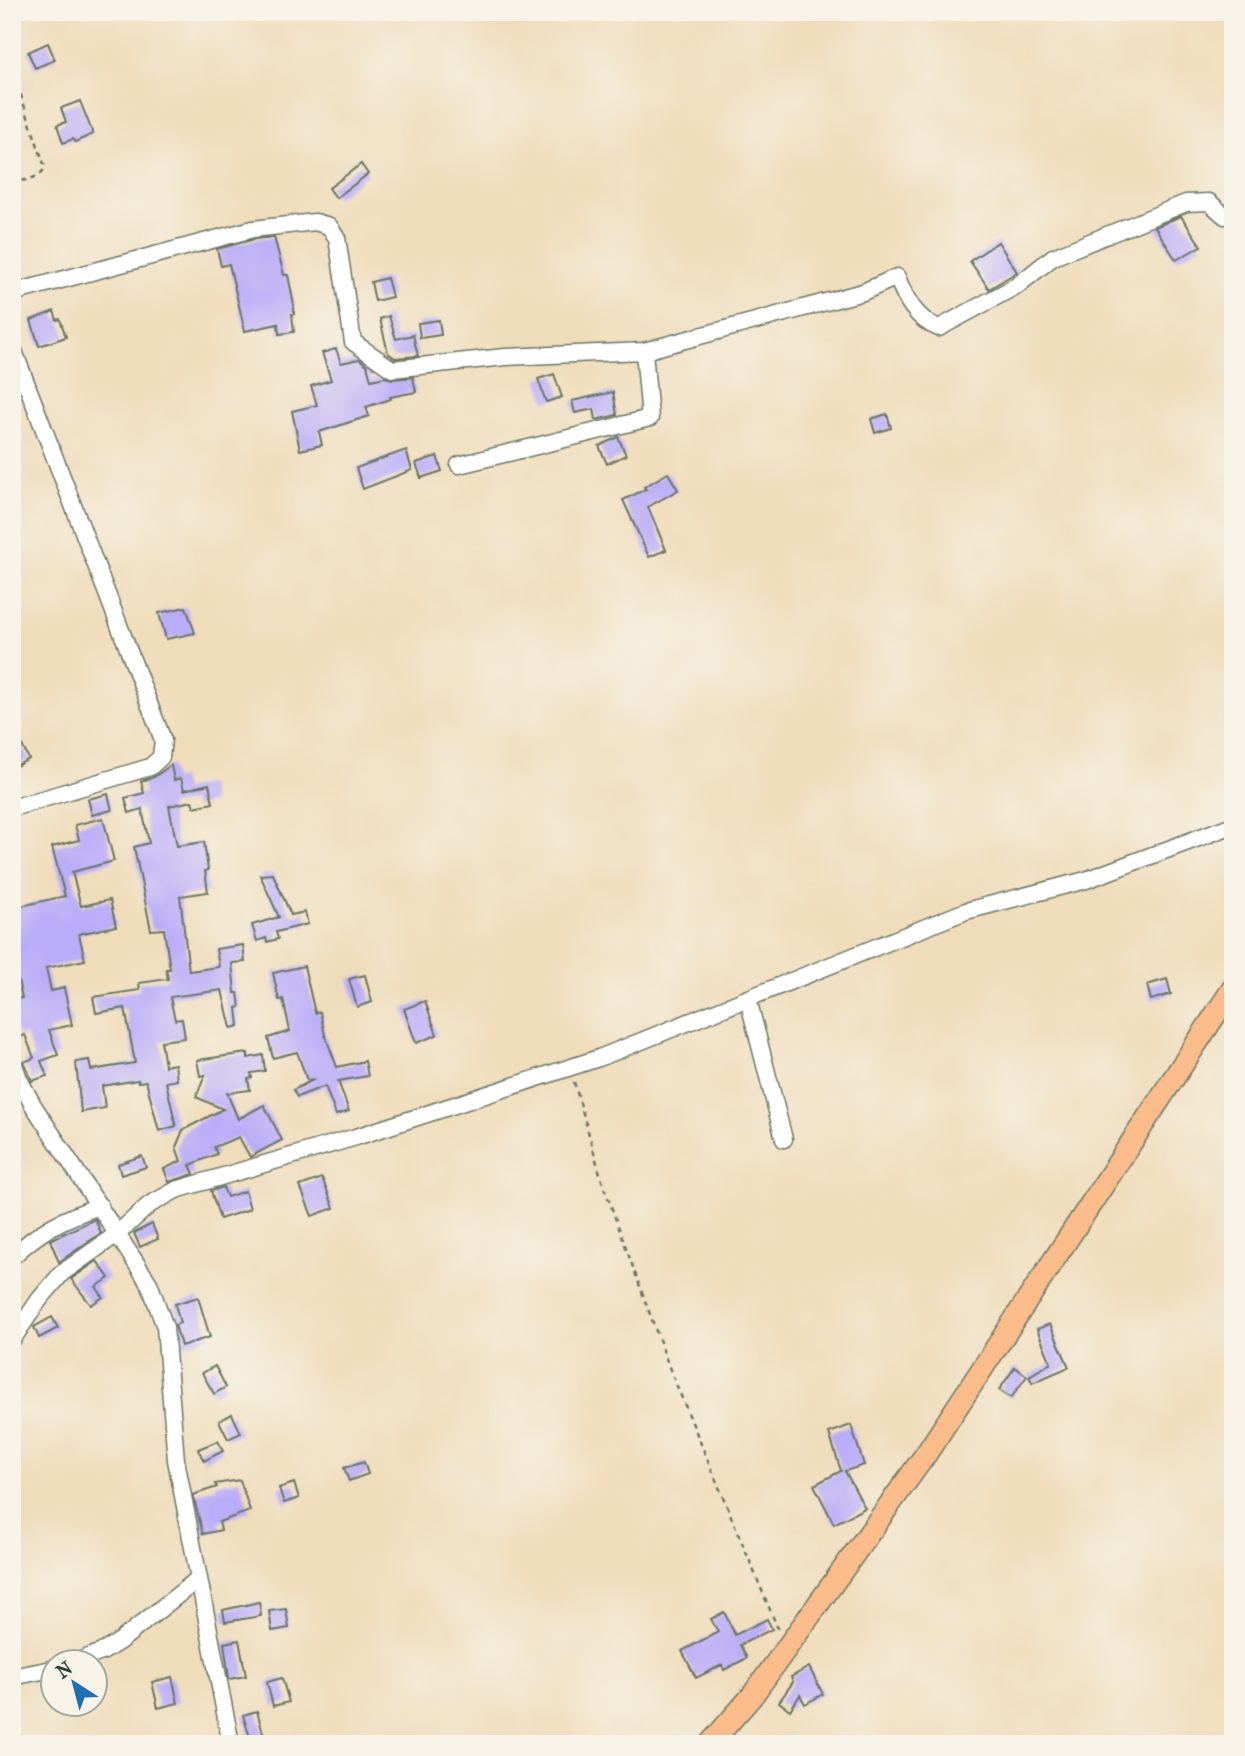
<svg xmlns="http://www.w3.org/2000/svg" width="1245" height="1756" font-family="'IM FELL French Canon',serif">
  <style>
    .building { fill: #b9acf8 }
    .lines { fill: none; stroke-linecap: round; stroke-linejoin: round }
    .minor-casing { stroke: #687563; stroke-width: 19 }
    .major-casing { stroke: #687563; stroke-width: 24 }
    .path { stroke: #687563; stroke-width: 2.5; stroke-dasharray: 5 5; stroke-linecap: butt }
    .minor { stroke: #fff; stroke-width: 16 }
    .major { stroke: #fabc8b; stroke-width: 21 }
  </style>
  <rect width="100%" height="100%" fill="#f7f3e8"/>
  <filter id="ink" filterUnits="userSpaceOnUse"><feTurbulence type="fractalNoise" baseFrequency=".0143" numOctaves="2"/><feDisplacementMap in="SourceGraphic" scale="14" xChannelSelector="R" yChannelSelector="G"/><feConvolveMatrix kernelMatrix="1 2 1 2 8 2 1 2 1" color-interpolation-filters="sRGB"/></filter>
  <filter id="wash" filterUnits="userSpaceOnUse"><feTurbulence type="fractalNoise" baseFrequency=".00686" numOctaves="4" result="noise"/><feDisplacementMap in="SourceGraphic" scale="28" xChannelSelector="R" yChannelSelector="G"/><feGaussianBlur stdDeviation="1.57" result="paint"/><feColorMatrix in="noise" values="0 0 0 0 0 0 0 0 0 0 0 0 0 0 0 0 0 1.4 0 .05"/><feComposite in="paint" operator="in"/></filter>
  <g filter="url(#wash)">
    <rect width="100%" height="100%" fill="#efdcba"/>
    <g id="blocks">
      <g class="building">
        <polygon points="48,43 55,60 35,68 28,52"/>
        <polygon points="80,101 93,134 75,142 73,139 63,143 57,125 66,122 61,108"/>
        <polygon points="361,164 368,174 336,198 329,188"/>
        <polygon points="1181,216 1201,246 1176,260 1155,227"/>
        <polygon points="274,237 284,275 288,275 294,305 294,314 292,314 294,332 279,334 278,324 245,331 229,264 221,266 217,249 255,239"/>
        <polygon points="998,242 1017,272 989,289 970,261"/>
        <polygon points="387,278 392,297 375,301 371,282"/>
        <polygon points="54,311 57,320 60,319 66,337 39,346 31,320"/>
        <polygon points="389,316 396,339 413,335 418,356 395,358 388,353 380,319"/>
        <polygon points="439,320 441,335 420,338 418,323"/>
        <polygon points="336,349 341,363 359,359 367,365 371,380 385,377 393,379 413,377 416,392 390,397 391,399 366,407 369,416 319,432 322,445 300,450 292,411 317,405 311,386 331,380 322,353"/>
        <polygon points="554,374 562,397 546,402 538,379"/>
        <polygon points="613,392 617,415 596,420 594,409 575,413 572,401"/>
        <polygon points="887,414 891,428 875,433 871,419"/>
        <polygon points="618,437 626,455 607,464 599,446"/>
        <polygon points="406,450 412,470 363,489 356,468"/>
        <polygon points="437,456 442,471 421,478 416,463"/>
        <polygon points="668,473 678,490 648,507 666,550 649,557 623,500 646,489 644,487"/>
        <polygon points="186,607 195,633 166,639 159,613"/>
        <polygon points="12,726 29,759 12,768"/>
        <polygon points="171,765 174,780 181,778 184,790 209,784 213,803 194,807 192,801 169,806 177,846 204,842 208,870 205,871 208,892 180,896 189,971 219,967 216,949 243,945 245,962 232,963 235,993 238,993 240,1007 237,1008 239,1026 231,1028 222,990 170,997 175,1020 182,1019 185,1038 161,1041 165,1066 175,1064 177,1080 166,1082 176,1126 159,1131 146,1081 138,1082 138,1080 102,1086 105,1108 81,1112 76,1062 89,1060 91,1070 135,1063 125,1008 96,1013 93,997 140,990 139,983 168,979 166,969 170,969 164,929 151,930 134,847 149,843 142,809 129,813 125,798 144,793 141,781 154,777"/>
        <polygon points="108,794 112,810 92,815 88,799"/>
        <polygon points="103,818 114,861 72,872 81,906 110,900 116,926 79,934 85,960 46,968 51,991 64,988 72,1025 49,1030 58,1055 41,1061 47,1076 32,1081 24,1062 34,1058 25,1035 19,1037 12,1019 12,1000 22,998 12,954 12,908 65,896 52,847 79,840 75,825"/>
        <polygon points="273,874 291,915 305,912 308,924 276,932 278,939 267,942 266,938 257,941 252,925 279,917 260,875"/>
        <polygon points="304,966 315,1013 320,1012 325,1035 337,1067 365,1061 368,1076 338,1081 349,1111 336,1115 325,1086 297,1097 293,1090 315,1079 307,1080 297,1052 273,1058 268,1038 290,1031 283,999 279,1000 273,973"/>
        <polygon points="365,975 372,1002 357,1007 349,979"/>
        <polygon points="1167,979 1171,994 1151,1000 1147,985"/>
        <polygon points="425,1001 437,1035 416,1043 404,1009"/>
        <polygon points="248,1053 248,1058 263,1055 265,1071 251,1073 252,1078 248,1079 250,1090 227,1093 238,1119 264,1105 282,1140 250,1157 239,1137 214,1147 217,1154 190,1165 194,1174 169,1182 164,1169 181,1161 176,1147 183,1130 223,1109 196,1097 205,1075 200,1076 197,1060"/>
        <polygon points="142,1156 146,1167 121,1175 118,1164"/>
        <polygon points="322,1178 334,1208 312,1216 300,1186"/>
        <polygon points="223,1187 227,1197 245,1191 250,1209 220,1219 211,1191"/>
        <polygon points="95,1219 101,1233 59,1262 50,1240"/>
        <polygon points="152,1224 158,1239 140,1247 134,1233"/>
        <polygon points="97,1261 109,1278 96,1287 103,1297 91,1305 71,1279"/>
        <polygon points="198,1297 210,1337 181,1346 175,1325 180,1323 175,1304"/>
        <polygon points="52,1317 58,1328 39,1338 34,1327"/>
        <polygon points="1050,1324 1069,1367 1032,1383 1029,1376 1051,1363 1037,1329"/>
        <polygon points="215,1366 226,1387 214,1394 202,1373"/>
        <polygon points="1015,1367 1027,1376 1011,1398 999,1390"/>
        <polygon points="232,1414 241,1433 228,1439 219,1421"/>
        <polygon points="851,1425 864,1465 845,1471 865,1508 834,1524 814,1485 841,1471 829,1433"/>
        <polygon points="218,1441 223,1451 204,1461 198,1449"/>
        <polygon points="364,1462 368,1474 349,1481 344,1468"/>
        <polygon points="240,1480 250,1511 219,1522 221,1530 203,1534 193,1495 217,1487 215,1484"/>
        <polygon points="294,1483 299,1498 284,1503 279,1488"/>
        <polygon points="259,1602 261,1616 225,1622 223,1610"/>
        <polygon points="286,1609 289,1628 272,1631 269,1611"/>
        <polygon points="724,1612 735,1635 767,1619 772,1629 740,1645 747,1658 724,1670 722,1665 696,1678 682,1651 718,1632 711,1619"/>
        <polygon points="239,1640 246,1676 229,1679 224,1643"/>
        <polygon points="809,1667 823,1694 805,1704 800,1695 790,1710 779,1702 793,1682 791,1677"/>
        <polygon points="172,1677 178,1703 158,1708 152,1682"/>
        <polygon points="282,1678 289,1702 273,1706 267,1682"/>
        <polygon points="257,1711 266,1744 252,1744 243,1715"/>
      </g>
    </g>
  </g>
  <g filter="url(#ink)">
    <use href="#blocks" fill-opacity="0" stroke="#687563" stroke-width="2"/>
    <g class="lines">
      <g class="minor-casing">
        <g id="minor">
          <path d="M12,293L253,229L315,222L329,226L337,238L353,342L392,369L505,357L644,351L863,292L897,277C905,298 916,320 939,328L1018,285L1053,257L1186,203L1209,202L1225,216"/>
          <polyline points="12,346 163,740 161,757 150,767 12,808"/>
          <polyline points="459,465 650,418 644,351"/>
          <polyline points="748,999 784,1139"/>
          <polyline points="12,1059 19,1079 33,1105 149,1283 165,1327 176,1460 231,1744"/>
          <path d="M12,1257C40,1230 64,1218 100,1206"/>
          <polyline points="12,1340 39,1300 62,1273 117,1234 149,1205 176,1190 356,1137 599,1058 966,911 1086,880 1233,825"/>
          <polyline points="76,1662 104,1651 120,1641 198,1579"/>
          <polyline points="12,1677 52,1669"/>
        </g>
      </g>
      <g class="major-casing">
        <polyline id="major" points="710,1744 752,1696 926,1454 1233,988"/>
      </g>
      <g class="path">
        <path d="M12,183C23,180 41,179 45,167L18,87"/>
        <polyline points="574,1082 603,1184 669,1367 778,1629"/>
      </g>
      <use href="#minor" class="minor"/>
      <use href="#major" class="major"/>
    </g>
  </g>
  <rect width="1245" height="1756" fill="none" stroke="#f7f3e8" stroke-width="42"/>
  <g transform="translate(74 1683) rotate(324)"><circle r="33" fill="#f7f3e8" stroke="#a1aaa0" stroke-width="2"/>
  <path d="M0-5L12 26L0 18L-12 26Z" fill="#1f6fb2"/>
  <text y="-10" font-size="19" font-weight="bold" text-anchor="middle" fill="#1f3d34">N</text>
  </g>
</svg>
